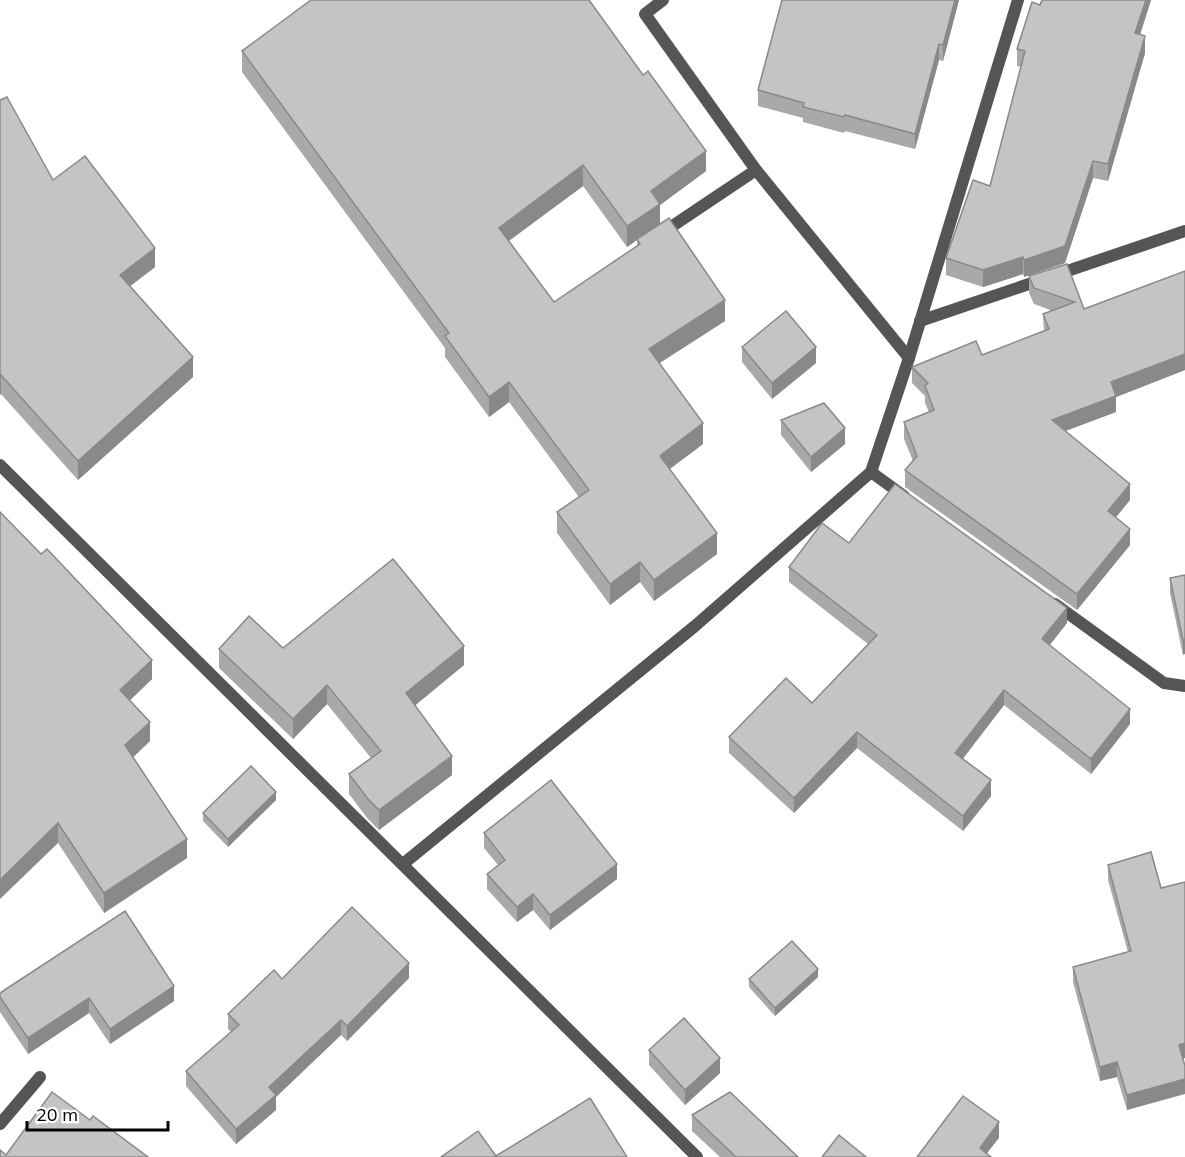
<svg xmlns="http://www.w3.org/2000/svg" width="1185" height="1157" font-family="Mulish,sans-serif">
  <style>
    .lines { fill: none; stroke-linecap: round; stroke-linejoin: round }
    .minor { stroke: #555; stroke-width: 12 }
    .wall { fill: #a9a9a9; fill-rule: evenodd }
    .shaded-wall { fill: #898989 }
    .building { fill: #c4c4c4; stroke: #898989; stroke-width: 1.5 }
  </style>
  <rect width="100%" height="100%" fill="#fff"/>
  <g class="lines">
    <g class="minor">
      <polyline points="663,0 645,14 756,170 909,358"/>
      <polyline points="662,233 756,170"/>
      <polyline points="920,321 1185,231"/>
      <polyline points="0,465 697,1157"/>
      <polyline points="871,472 904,496"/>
      <polyline points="1055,604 1164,683 1185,686"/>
      <polyline points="403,864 695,626 871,472 909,358 1018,0"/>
      <polyline points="0,1124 40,1077"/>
    </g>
  </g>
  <g class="wall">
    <polygon points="959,0 943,61 939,60 915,149 845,131 844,133 803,122 803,118 758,106 758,90"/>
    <polygon points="1042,0 1151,0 1140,35 1145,53 1108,181 1093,178 1065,263 1024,277 1023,274 983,287 946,275 946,258 990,186 1021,67 1017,66 1017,49"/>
    <path d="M242,51L706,171L660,205V224L725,321L659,363L703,444L670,469L717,554L654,601L640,582L610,605L557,533V512L579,497L509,402L489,417L445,357V348L242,72ZM583,186L627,247L637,240V246L554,302L509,241Z"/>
    <polygon points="0,100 53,180 155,267 130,286 193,377 78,480 1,394"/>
    <polygon points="1067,264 1084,309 1185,271 1185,370 1116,397 1116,412 1065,431 1130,500 1116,517 1130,545 1077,610 905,487 905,470 913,461 904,439 904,422 929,412 925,403 925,396 912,383 912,367 982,355 1044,331 1043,314 1053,311 1034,304 1029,293 1029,276"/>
    <polygon points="742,347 816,363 772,399 742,362"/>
    <polygon points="781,420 845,444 811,472 781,435"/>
    <polygon points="0,512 152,679 130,700 150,741 133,757 187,858 104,913 58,843"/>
    <polygon points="849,543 1067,623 1049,645 1130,724 1091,774 1004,705 963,759 991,796 963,831 857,748 794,813 729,753 729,737 812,703 868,644 789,582 789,567"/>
    <polygon points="1185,575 1183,655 1170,593 1170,578"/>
    <polygon points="283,648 464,665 415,705 452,775 379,830 368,819 349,794 349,774 371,758 327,704 293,739 219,668 219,649"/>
    <polygon points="276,800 228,847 203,821 203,813"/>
    <polygon points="484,833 617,879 550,930 533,910 517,922 487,889 487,874 498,865 484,848"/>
    <polygon points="1108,865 1183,1059 1127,1110 1117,1077 1100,1081 1073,982 1073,967 1128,952 1108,880"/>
    <polygon points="818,977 775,1016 749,987 749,979"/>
    <polygon points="409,978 347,1041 341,1035 276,1097 276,1110 236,1144 186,1086 186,1071 231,1032 228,1029 228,1014 282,979"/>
    <polygon points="0,993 174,1001 110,1044 89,1013 28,1054 0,1012"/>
    <polygon points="649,1050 720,1073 685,1105 649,1065"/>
    <polygon points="692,1115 798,1157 720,1157 692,1131"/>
  </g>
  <g class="shaded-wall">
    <polygon points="955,0 959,0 943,61 943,45"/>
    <polygon points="1146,0 1151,0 1135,50 1135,33"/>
    <polygon points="1145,36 1145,53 1108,181 1108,164"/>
    <polygon points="939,44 939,60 915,149 915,134"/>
    <polygon points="706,151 706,171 660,205 660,224 627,247 627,226 651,191"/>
    <polygon points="1093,161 1093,178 1065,263 1024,277 1024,260"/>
    <polygon points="583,165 583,186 499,248 499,228"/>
    <polygon points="155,248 155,267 120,294 120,275"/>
    <polygon points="1023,257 1023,274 983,287 983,270"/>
    <polygon points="725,300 725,321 649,370 649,349"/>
    <polygon points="816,347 816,363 772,399 772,383"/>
    <polygon points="1185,354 1185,370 1116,397 1116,412 1052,436 1052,420 1111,382"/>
    <polygon points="193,357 193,377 78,480 78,461"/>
    <polygon points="1,375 1,394 0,395 0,376"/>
    <polygon points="509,382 509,402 489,417 489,397"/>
    <polygon points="703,423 703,444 660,476 660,456"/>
    <polygon points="845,428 845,444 811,472 811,457"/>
    <polygon points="1130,484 1130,500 1108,527 1108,511"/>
    <polygon points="1130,529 1130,545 1077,610 1077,594"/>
    <polygon points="717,533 717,554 654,601 654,580"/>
    <polygon points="640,562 640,582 610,605 610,584"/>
    <polygon points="1067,608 1067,623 1042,655 1042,639"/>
    <polygon points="1185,639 1185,654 1183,655 1183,640"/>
    <polygon points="464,646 464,665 406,713 406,693"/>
    <polygon points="152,660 152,679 120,710 120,690"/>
    <polygon points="327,685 327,704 293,739 293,719"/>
    <polygon points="1004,690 1004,705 955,768 955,753"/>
    <polygon points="1130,709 1130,724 1091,774 1091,759"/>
    <polygon points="150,722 150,741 125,765 125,745"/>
    <polygon points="857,732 857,748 794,813 794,798"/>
    <polygon points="452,756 452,775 379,830 379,810"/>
    <polygon points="991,780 991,796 963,831 963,816"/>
    <polygon points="276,792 276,800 228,847 228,839"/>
    <polygon points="58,823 58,843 0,899 0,880"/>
    <polygon points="187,839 187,858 104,913 104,893"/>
    <polygon points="617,864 617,879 550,930 550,915"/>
    <polygon points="533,894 533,910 517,922 517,907"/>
    <polygon points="409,963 409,978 347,1041 347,1026"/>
    <polygon points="818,969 818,977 775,1016 775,1008"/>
    <polygon points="174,986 174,1001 110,1044 110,1029"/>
    <polygon points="89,998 89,1013 28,1054 28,1038"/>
    <polygon points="341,1020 341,1035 276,1097 276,1110 236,1144 236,1129 269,1087"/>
    <polygon points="1185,1043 1185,1058 1179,1060 1179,1045"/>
    <polygon points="720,1058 720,1073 685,1105 685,1090"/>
    <polygon points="1117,1062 1117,1077 1100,1081 1100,1067"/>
    <polygon points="1185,1079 1185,1094 1127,1110 1127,1095"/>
    <polygon points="999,1122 999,1138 984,1157 980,1148"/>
  </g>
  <g class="building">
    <polygon points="311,0 589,0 643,75 648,71 706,151 651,191 660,204 627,226 583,165 499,228 554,302 640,244 637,239 669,218 725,300 649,349 703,423 660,456 717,533 654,580 640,562 610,584 557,512 589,490 509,382 489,397 445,336 449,333 242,51"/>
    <polygon points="782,0 955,0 943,45 939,44 915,134 845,115 844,117 803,107 804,103 758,90"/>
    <polygon points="1042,0 1146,0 1135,33 1145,36 1108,164 1093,161 1065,246 1024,260 1023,257 983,270 946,258 973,180 990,186 1025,51 1017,49 1032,2 1040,5"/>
    <polygon points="7,97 53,180 85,156 155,248 120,275 193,357 78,461 1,375 0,376 0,100"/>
    <polygon points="1067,264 1084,309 1185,271 1185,354 1111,382 1116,396 1052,420 1130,484 1108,511 1130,529 1077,594 905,470 917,456 904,422 934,410 925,386 928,383 912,367 976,341 982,355 1049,329 1043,314 1075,302 1034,288 1029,276"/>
    <polygon points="786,311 816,347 772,383 742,347"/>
    <polygon points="824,403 845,428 811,457 781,420"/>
    <polygon points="895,484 1067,608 1042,639 1130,709 1091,759 1004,690 955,753 991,780 963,816 857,732 794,798 729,737 786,678 812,703 877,635 789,567 822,523 849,543"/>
    <polygon points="0,512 41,554 47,549 152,660 120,690 150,722 125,745 187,839 104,893 58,823 0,880"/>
    <polygon points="393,559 464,646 406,693 452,756 379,810 368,799 349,774 381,751 327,685 293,719 219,649 249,616 283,648"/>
    <polygon points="1185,575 1185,639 1183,640 1170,578"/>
    <polygon points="251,766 276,792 228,839 203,813"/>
    <polygon points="551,780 617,864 550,915 533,894 517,907 487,874 505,860 484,833"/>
    <polygon points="1151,852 1161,888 1185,882 1185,1043 1179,1045 1185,1066 1185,1079 1127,1095 1117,1062 1100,1067 1073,967 1131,951 1108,865"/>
    <polygon points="352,907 409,963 347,1026 341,1020 269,1087 276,1095 236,1129 186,1071 239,1025 228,1014 274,970 282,979"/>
    <polygon points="125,911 174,986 110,1029 89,998 28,1038 0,997 0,993"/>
    <polygon points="792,941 818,969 775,1008 749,979"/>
    <polygon points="684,1018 720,1058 685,1090 649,1050"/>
    <polygon points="52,1092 90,1120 93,1116 148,1157 0,1157 0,1150 6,1155"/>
    <polygon points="730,1092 798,1157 736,1157 692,1115"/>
    <polygon points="963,1096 999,1122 980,1148 991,1157 917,1157"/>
    <polygon points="590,1098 627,1157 441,1157 478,1131 496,1156"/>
    <polygon points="839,1135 866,1157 822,1157"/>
  </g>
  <path d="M27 1121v9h141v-9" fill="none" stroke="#000000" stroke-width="3"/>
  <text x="36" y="1121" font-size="18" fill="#000000" stroke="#ffffff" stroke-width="4.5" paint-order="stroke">20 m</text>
</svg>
